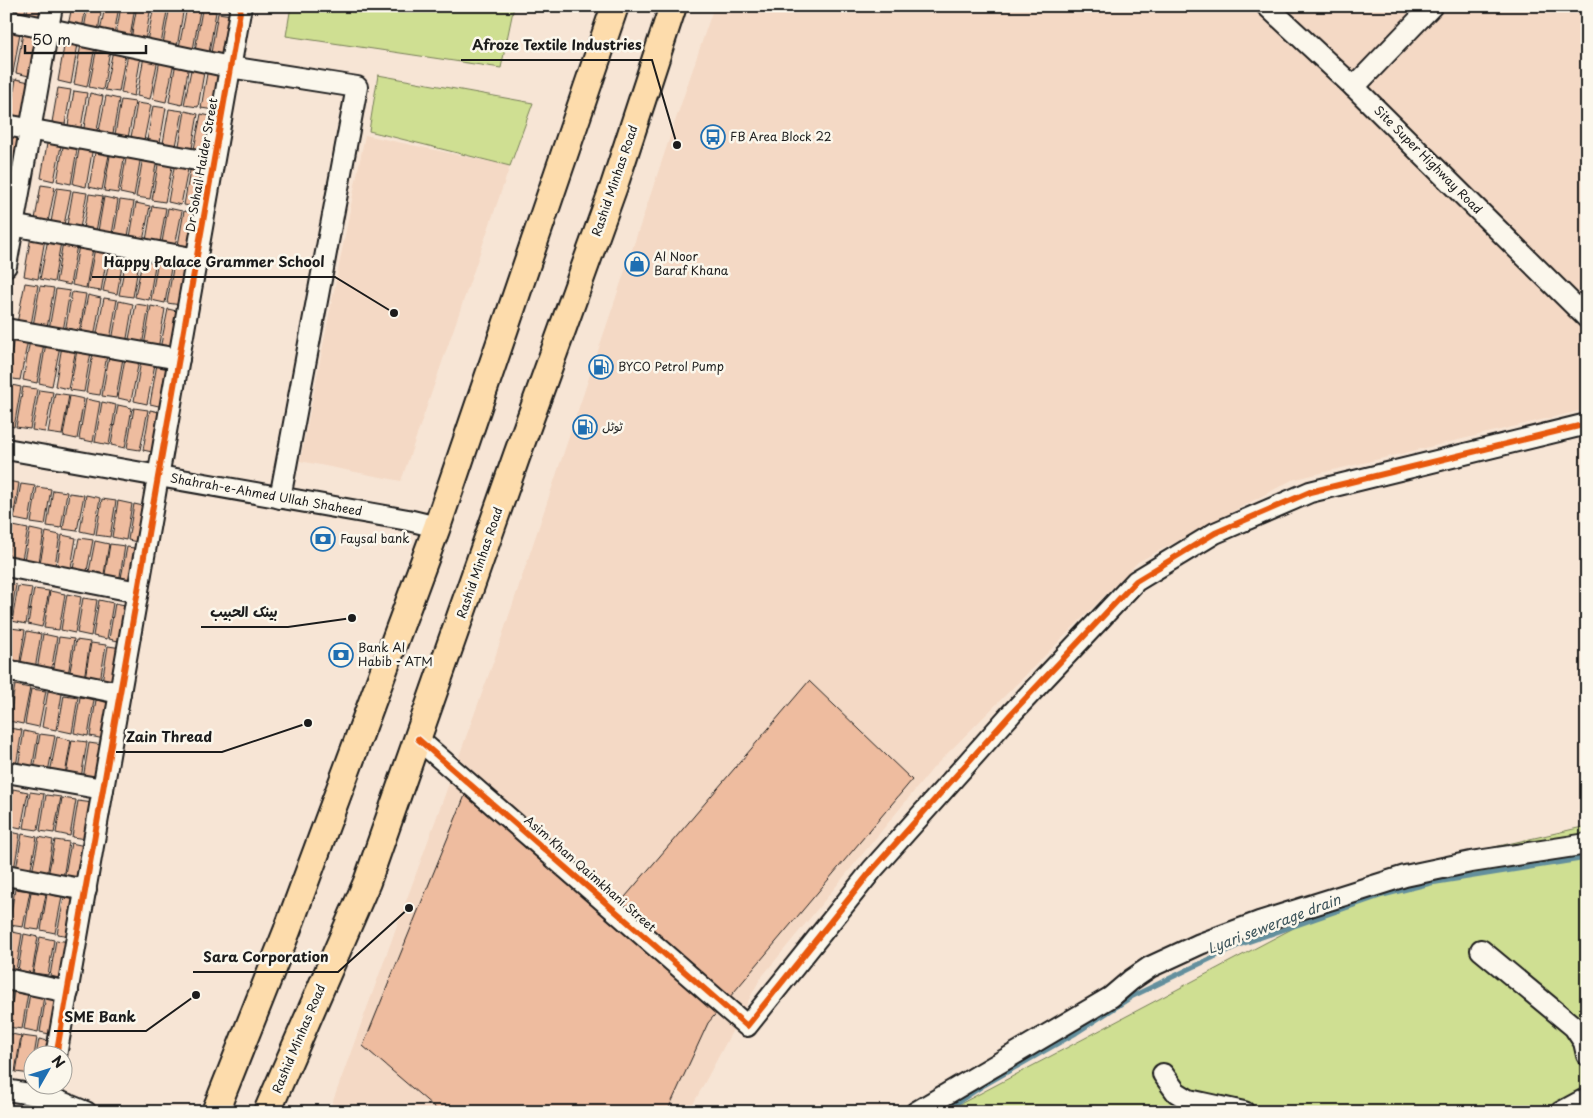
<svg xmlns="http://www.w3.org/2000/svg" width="1593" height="1118" font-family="'Playpen Sans','Playpen Sans Arabic',sans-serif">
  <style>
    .built { fill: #f4d9c5 }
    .green { fill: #cfdf92; stroke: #767e57 }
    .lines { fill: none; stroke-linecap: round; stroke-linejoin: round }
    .stream { stroke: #638f9d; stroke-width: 5 }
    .building { fill: #eebc9f; stroke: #1c1c1c }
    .minor-casing { stroke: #1c1c1c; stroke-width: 24 }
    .major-casing { stroke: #1c1c1c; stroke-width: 30 }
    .minor { stroke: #fbf7ec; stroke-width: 20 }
    .major { stroke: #fddcac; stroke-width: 26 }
    .cycleway-casing { stroke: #fbf7ec; stroke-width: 9 }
    .cycleway { stroke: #e8590c; stroke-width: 6 }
    .labels { text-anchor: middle; stroke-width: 5; stroke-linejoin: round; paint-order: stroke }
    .poi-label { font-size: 12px; fill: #1c1c1c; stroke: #fbf7ec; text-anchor: start }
    .street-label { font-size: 12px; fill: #1c1c1c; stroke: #fbf7ec }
    .water-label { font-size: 14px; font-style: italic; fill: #3f565c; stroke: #fbf7ec }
    .leader { fill: none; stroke: #1c1c1c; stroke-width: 2 }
    .callout-dot { fill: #1c1c1c; stroke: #fbf7ec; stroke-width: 2 }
    .callout-label { font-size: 14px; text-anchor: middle; font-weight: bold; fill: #1c1c1c; stroke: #fbf7ec; stroke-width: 5; stroke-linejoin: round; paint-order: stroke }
  </style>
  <rect width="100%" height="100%" fill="#f7e5d5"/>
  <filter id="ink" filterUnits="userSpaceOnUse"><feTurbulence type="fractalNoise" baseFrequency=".02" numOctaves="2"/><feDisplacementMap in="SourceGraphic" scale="10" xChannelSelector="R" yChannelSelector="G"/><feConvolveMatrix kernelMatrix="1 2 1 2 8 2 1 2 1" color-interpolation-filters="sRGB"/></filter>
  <g filter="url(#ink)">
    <g class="built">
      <polygon points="714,6 1587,6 1587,409 1292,480 1138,562 934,767 760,979 689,1112 329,1112 493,663"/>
      <polygon points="365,135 510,166 401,481 300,461"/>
    </g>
    <g class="green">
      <polygon points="291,6 514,6 501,68 286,36"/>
      <polygon points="378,75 533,103 510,166 369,131"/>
      <polygon points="1587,826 1587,1112 945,1112 1411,866"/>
    </g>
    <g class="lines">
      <polyline class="stream" points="943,1112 984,1085 1076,1033 1133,996 1239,945 1383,895 1431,883 1587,858"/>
    </g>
    <g class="building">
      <polygon points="12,6 26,6 24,18 10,15"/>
      <polygon points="28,6 43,6 40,21 26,18"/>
      <polygon points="72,6 86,6 82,29 68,26"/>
      <polygon points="88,6 102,6 98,32 84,29"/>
      <polygon points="105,6 119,6 114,35 100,32"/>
      <polygon points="121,6 135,6 130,38 116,35"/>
      <polygon points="137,6 151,6 145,41 131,39"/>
      <polygon points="154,6 168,6 161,44 147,41"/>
      <polygon points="170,6 184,7 177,47 163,44"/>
      <polygon points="187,7 200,10 193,50 179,47"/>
      <polygon points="202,10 216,12 209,53 195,50"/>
      <polygon points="218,13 232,15 225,55 211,53"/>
      <polygon points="7,30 20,33 13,73 6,71"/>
      <polygon points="23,33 37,36 29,76 16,73"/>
      <polygon points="65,41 78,44 71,84 58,81"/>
      <polygon points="81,44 95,47 87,87 74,84"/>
      <polygon points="97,47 110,50 103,90 89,87"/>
      <polygon points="113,50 126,52 119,92 105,90"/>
      <polygon points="128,53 141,56 134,96 121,93"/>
      <polygon points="144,56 158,59 150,99 137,96"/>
      <polygon points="160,59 174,62 166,102 153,99"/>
      <polygon points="176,62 189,65 182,105 169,102"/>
      <polygon points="192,65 205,67 198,107 184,105"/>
      <polygon points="208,68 221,70 214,110 201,108"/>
      <polygon points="6,78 14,79 6,119"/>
      <polygon points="16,79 29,82 22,122 9,120"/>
      <polygon points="58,88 71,90 64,130 51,128"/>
      <polygon points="74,91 87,93 80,133 67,131"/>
      <polygon points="90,93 103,96 96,136 83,133"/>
      <polygon points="106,96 119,99 112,139 98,136"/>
      <polygon points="121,100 135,102 127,143 114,140"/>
      <polygon points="137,103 151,105 143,145 130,143"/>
      <polygon points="153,106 166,108 159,148 146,146"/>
      <polygon points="169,109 183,111 175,151 162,149"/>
      <polygon points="185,111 198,114 191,154 178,151"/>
      <polygon points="201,114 214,117 207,157 193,154"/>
      <polygon points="6,130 20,133 13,173 6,172"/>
      <polygon points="48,138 62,141 54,181 41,178"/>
      <polygon points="64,141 78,144 71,184 57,181"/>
      <polygon points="80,144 93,147 86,187 73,184"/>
      <polygon points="96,147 110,150 102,190 89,187"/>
      <polygon points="111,150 125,153 118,193 104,191"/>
      <polygon points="127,153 141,156 134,196 120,193"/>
      <polygon points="143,157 157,159 150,199 136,197"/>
      <polygon points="159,159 173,162 165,202 152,200"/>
      <polygon points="175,162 189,164 181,205 168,202"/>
      <polygon points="191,165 205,167 197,207 184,205"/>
      <polygon points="6,178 13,179 6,215"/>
      <polygon points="41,185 55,187 47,227 34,225"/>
      <polygon points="57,188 71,190 63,230 50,228"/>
      <polygon points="73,191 87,193 79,233 66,231"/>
      <polygon points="89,194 103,196 95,236 82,234"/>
      <polygon points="104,197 118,200 111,240 97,237"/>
      <polygon points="120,200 134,202 127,242 113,240"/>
      <polygon points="136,203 150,206 142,246 129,243"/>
      <polygon points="152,206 166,208 159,248 145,246"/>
      <polygon points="168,208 182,211 174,251 161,248"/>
      <polygon points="184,211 198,214 190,254 177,251"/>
      <polygon points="31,236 45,239 38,279 24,276"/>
      <polygon points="48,239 61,242 54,282 40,279"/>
      <polygon points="63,242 77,245 70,285 56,282"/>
      <polygon points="79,245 93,248 86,288 72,285"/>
      <polygon points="95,248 108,251 101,291 87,289"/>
      <polygon points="111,251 124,254 117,294 103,291"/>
      <polygon points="127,255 140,257 133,297 119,295"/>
      <polygon points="143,257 156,260 149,300 135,297"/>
      <polygon points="158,260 172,262 165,303 151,300"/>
      <polygon points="174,263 188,265 181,305 167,303"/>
      <polygon points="25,283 38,285 31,325 17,323"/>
      <polygon points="40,286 54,288 47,328 33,326"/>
      <polygon points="56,289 70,291 63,331 49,329"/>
      <polygon points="72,292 86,294 79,334 65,332"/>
      <polygon points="88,295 101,298 94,338 80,335"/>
      <polygon points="104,298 117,300 110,340 96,338"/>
      <polygon points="119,301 133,304 126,344 112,341"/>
      <polygon points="136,304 149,306 142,346 128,344"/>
      <polygon points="151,306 165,309 158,349 144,346"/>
      <polygon points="168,309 181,312 174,352 160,349"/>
      <polygon points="14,337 28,340 20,380 7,378"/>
      <polygon points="30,340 44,343 37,383 23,380"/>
      <polygon points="46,343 60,346 52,386 39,383"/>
      <polygon points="62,346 76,349 68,389 55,386"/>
      <polygon points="77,350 91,352 84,392 70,390"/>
      <polygon points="93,353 107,355 100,395 86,393"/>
      <polygon points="109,356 123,358 116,398 102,396"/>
      <polygon points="125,358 139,361 131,401 118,398"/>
      <polygon points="141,361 155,364 147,404 134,401"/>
      <polygon points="157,364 171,367 163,407 150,404"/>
      <polygon points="7,384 21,387 14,427 6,425"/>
      <polygon points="23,387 37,389 30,429 16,427"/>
      <polygon points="39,390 53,392 45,432 32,430"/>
      <polygon points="55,393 69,395 62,435 48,433"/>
      <polygon points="70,396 84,399 77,439 63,436"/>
      <polygon points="86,399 100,402 93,442 79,439"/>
      <polygon points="102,402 116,405 109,445 95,442"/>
      <polygon points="118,405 132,408 125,448 111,445"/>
      <polygon points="134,408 148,410 140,450 127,448"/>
      <polygon points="150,410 164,413 157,453 143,450"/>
      <polygon points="6,481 19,483 13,519 6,518"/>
      <polygon points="21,484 35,486 29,522 14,519"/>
      <polygon points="37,487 51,489 45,525 31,523"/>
      <polygon points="53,490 67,492 61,528 47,526"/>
      <polygon points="69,493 84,495 77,531 63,529"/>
      <polygon points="86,495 100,498 94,534 80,531"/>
      <polygon points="102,499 116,501 110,537 96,535"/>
      <polygon points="118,501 132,504 126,540 112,537"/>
      <polygon points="134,504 148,507 142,543 128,540"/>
      <polygon points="6,525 11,526 6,553"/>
      <polygon points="13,526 28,529 21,564 7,562"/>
      <polygon points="30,529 44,532 38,568 23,565"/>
      <polygon points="46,532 60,535 54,571 39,568"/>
      <polygon points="62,535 76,538 70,574 56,571"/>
      <polygon points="79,538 93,540 86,576 72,574"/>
      <polygon points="95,541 109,544 103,580 88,577"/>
      <polygon points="110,544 125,546 119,582 104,580"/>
      <polygon points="127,547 141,549 135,585 120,583"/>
      <polygon points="6,583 16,585 10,621 6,620"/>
      <polygon points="18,586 32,588 26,624 12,621"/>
      <polygon points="34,589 49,591 42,627 28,624"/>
      <polygon points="50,591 65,594 59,630 44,628"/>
      <polygon points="67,594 81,597 75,633 61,630"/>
      <polygon points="83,598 97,600 91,636 77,633"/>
      <polygon points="99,600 113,603 107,639 93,636"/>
      <polygon points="115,603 130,606 123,642 109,639"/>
      <polygon points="11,628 25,630 19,667 6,664 6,653"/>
      <polygon points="27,631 41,634 35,669 20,667"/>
      <polygon points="43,634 57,637 51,672 37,670"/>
      <polygon points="59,637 74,639 68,675 53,673"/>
      <polygon points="76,640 90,642 84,679 69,676"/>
      <polygon points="91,643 106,645 100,681 85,678"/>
      <polygon points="108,646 122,648 116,684 102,682"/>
      <polygon points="809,681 912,780 708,1023 667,1112 440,1112 363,1046 468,788 614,910"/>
      <polygon points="6,684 13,685 7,721 6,721"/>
      <polygon points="15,685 30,688 23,724 9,721"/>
      <polygon points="31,689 46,691 39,727 25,724"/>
      <polygon points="48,691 62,694 56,730 42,727"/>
      <polygon points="64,695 78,697 72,733 58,730"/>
      <polygon points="80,697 94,700 88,736 74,733"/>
      <polygon points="96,700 110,703 104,739 90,736"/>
      <polygon points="8,728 22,730 16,766 6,765"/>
      <polygon points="24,731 38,734 32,770 18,767"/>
      <polygon points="40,734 55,736 48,772 34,770"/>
      <polygon points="57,737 71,740 65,775 50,773"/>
      <polygon points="72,740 87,742 81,778 66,775"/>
      <polygon points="89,743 103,745 97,781 83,779"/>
      <polygon points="6,787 12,788 6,818"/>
      <polygon points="13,789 28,792 21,828 7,825"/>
      <polygon points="30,792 44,794 38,830 24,828"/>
      <polygon points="46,795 61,797 54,833 40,831"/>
      <polygon points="62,798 76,800 70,836 56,833"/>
      <polygon points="78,801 93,803 86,839 72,837"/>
      <polygon points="6,831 20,834 14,870 6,869"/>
      <polygon points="22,834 37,837 30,873 16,870"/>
      <polygon points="39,837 53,840 47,876 32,873"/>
      <polygon points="55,840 69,842 63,878 48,876"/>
      <polygon points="71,843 85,846 79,881 64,879"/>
      <polygon points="6,887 13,888 7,924 6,924"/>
      <polygon points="15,889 30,891 23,927 9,925"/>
      <polygon points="31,892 46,894 39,930 25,928"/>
      <polygon points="47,894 62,897 55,933 41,930"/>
      <polygon points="64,898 78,900 71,936 57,934"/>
      <polygon points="8,931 22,934 16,970 6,968"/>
      <polygon points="24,934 38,937 32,973 18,970"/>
      <polygon points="40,937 54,940 48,975 33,973"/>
      <polygon points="56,940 70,942 64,979 50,976"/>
      <polygon points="6,989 12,990 6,1024"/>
      <polygon points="14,991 28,993 22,1029 8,1027"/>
      <polygon points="30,993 44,996 38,1032 24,1029"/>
      <polygon points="46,996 61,999 54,1035 40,1032"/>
      <polygon points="7,1033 21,1036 15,1072 6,1070"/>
      <polygon points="22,1036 37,1038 34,1056 32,1056 31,1074 16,1072"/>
      <polygon points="39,1039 53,1042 51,1056 36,1056"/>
    </g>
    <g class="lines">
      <g class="minor-casing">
        <g id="minor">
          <polyline points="1267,6 1354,87 1587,318"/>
          <polyline points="6,20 230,67 357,87 280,498"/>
          <polyline points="1354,87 1432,6"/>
          <polyline points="6,125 213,163"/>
          <polyline points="6,224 197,259"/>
          <polyline points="6,266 52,6"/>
          <polyline points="6,329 179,359"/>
          <polyline points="6,449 408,520 437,527"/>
          <polyline points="6,566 138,592"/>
          <polyline points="6,670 120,693"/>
          <polyline points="418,739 747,1026 872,870 1011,714 1136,581 1215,533 1310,492 1587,424"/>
          <polyline points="6,772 103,789"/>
          <polyline points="6,875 86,890"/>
          <polyline points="1481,950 1574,1027 1584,1042 1587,1055"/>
          <polyline points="6,979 68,992"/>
          <polyline points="56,1056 241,6"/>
          <polyline points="1163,1074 1176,1092 1189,1100 1244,1112"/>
          <polyline points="6,1090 49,1097 86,1112"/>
          <polyline points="916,1112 1111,997 1131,980 1150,967 1200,944 1259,922 1405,876 1471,862 1587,844"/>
          <polyline points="1561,1112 1587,1098"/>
        </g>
      </g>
      <g class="major-casing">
        <g id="major">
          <polyline points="215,1112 287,931 437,527 615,6"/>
          <polyline points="267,1112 367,882 517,455 614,186 673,6"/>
        </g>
      </g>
      <use href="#minor" class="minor"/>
      <use href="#major" class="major"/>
      <g class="cycleway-casing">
        <g id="cycleway">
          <polyline points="418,739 747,1026 872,870 1011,714 1136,581 1215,533 1310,492 1587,424"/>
          <polyline points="56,1056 241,6"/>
        </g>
      </g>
      <use href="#cycleway" class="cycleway"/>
    </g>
  </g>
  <defs>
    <g id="bus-ring" transform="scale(1.25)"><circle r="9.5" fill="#fbf7ec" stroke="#1f6fb2" stroke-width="1.5"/><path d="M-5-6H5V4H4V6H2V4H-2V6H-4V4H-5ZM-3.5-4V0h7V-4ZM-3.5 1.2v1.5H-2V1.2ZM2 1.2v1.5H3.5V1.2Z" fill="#1f6fb2"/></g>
    <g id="shop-ring" transform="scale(1.25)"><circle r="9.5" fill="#fbf7ec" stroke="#1f6fb2" stroke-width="1.5"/><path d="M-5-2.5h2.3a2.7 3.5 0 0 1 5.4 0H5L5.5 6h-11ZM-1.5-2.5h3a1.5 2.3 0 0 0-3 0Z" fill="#1f6fb2"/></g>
    <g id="fuel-ring" transform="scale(1.25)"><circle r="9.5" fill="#fbf7ec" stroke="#1f6fb2" stroke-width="1.5"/><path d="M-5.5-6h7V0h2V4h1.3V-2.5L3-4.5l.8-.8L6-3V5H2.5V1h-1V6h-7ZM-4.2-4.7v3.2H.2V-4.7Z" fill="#1f6fb2"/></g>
    <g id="bank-ring" transform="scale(1.25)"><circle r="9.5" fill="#fbf7ec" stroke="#1f6fb2" stroke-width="1.5"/><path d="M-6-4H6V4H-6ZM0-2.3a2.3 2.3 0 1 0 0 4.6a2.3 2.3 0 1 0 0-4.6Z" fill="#1f6fb2"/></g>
  </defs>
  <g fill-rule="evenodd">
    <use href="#bus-ring" x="713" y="137"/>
    <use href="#shop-ring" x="637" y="264"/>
    <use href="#fuel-ring" x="601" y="367"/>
    <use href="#fuel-ring" x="585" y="427"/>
    <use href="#bank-ring" x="323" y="539"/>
    <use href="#bank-ring" x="341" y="655"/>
  </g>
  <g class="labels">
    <g class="poi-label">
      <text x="730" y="141">FB Area Block 22</text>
      <text x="654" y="261">Al Noor<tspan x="654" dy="14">Baraf Khana</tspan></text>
      <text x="618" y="371">BYCO Petrol Pump</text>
      <text x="602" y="431">ٹوٹل</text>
      <text x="340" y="543">Faysal bank</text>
      <text x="358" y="652">Bank Al<tspan x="358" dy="14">Habib - ATM</tspan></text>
    </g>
    <g class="street-label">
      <text transform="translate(1428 160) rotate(45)" y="4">Site Super Highway Road</text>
      <text transform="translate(202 165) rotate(-80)" y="4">Dr Sohail Haider Street</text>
      <text transform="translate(615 181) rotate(-71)" y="4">Rashid Minhas Road</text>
      <text transform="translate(266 495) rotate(10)" y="4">Shahrah-e-Ahmed Ullah Shaheed</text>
      <text transform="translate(480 563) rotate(-71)" y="4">Rashid Minhas Road</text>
      <text transform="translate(590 874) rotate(41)" y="4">Asim Khan Qaimkhani Street</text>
      <text transform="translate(299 1039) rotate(-67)" y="4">Rashid Minhas Road</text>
    </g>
    <g class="water-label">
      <text transform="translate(1274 924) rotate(-21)" y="5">Lyari sewerage drain</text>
    </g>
  </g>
  <path class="leader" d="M677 145L652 60H461M394 313L335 277H92M352 618L288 627H201M308 723L222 752H116M409 908L338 972H193M196 995L146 1031H54"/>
  <g class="callout-dot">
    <circle cx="677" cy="145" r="5"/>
    <circle cx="394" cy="313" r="5"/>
    <circle cx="352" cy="618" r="5"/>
    <circle cx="308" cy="723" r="5"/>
    <circle cx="409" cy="908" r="5"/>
    <circle cx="196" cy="995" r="5"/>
  </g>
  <g class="callout-label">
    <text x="557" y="50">Afroze Textile Industries</text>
    <text x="214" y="267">Happy Palace Grammer School</text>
    <text x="244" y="617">بينک الحبيب</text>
    <text x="169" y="742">Zain Thread</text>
    <text x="266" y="962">Sara Corporation</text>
    <text x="100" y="1022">SME Bank</text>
  </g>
  <rect width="1593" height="1118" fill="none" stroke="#fbf7ec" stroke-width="25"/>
  <rect x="12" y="12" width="1568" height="1093" fill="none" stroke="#1c1c1c" stroke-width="2" filter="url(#ink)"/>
  <g transform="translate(48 1070) rotate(51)"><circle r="24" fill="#fbf7ec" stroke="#a29f99"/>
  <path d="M0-4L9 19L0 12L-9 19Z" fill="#1f6fb2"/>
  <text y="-8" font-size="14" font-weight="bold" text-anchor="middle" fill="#1c1c1c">N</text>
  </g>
  <path d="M25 45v8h121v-8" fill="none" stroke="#1c1c1c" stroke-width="2.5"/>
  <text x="32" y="45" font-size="15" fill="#1c1c1c" stroke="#fbf7ec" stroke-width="4" paint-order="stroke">50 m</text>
</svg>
